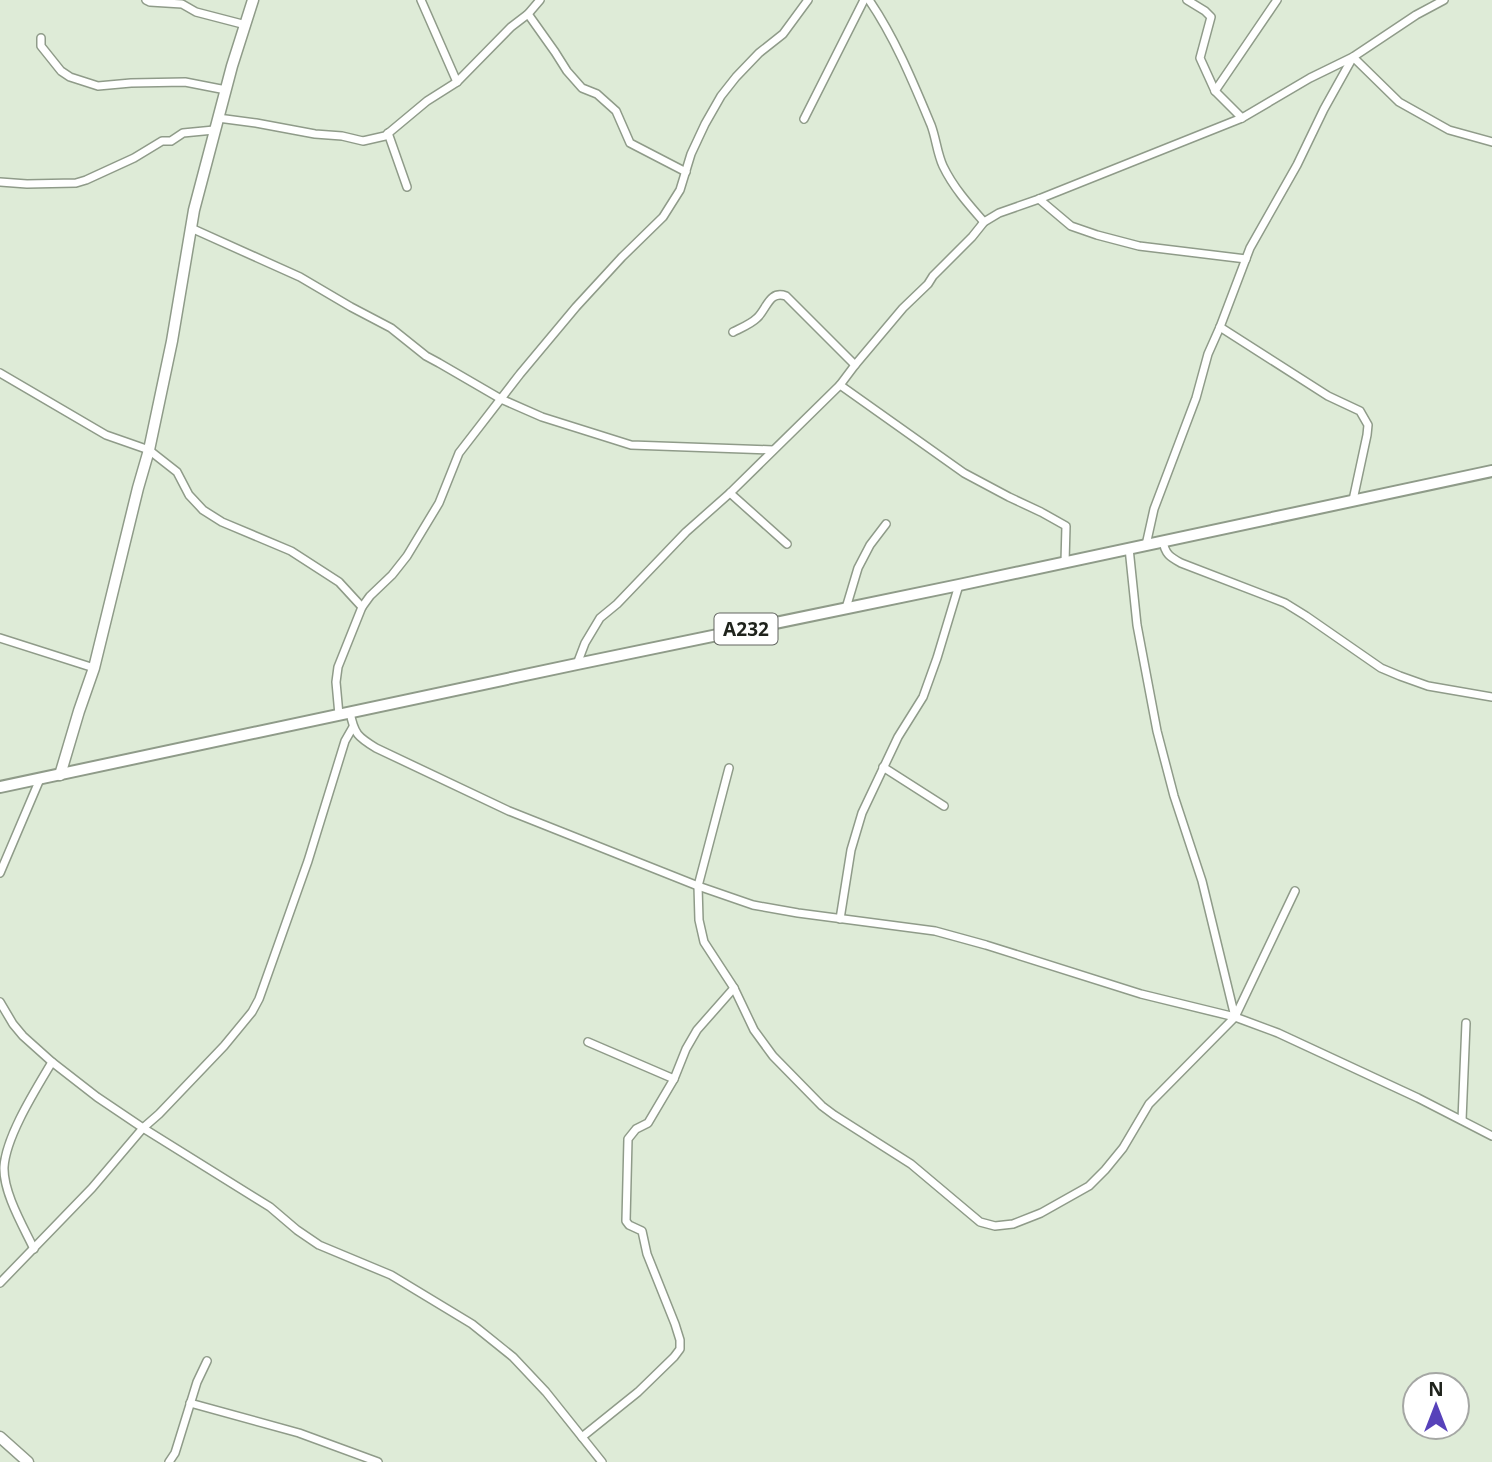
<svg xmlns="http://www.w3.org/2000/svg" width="1492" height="1462" font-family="'Noto Sans',sans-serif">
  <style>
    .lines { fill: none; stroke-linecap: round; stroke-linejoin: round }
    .street-casing { stroke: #8f9b89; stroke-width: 10 }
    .secondary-casing { stroke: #8f9b89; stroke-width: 13 }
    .primary-casing { stroke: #8f9b89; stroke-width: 14 }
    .street { stroke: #fff; stroke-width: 7 }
    .secondary { stroke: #fff; stroke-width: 10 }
    .primary { stroke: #fff; stroke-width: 10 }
    .labels { text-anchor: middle; stroke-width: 6; stroke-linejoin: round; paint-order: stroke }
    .shield { fill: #fff; stroke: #626560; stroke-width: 2 }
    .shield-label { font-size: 19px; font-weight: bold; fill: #1f231c }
  </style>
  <rect width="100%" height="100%" fill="#deebd7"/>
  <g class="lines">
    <g class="street-casing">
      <g id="street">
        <polyline points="146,0 150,2 182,4 196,12 246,25"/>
        <polyline points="421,0 457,82"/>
        <path d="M869,0C895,38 913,82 931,125C936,138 937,153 943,166C953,187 969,205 984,222"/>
        <polyline points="1187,0 1205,11 1211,17 1200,58 1215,91 1242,118"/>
        <polyline points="528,14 555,52 567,71 582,88 597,94 616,111 630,143 686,172"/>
        <polyline points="41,38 41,46 61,71 70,77 98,86 131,83 185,82 226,90"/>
        <polyline points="1215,91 1277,0"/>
        <polyline points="218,118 256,123 315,134 342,136 363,141 385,136 427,101 457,82 511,27 528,14 540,0"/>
        <polyline points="804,119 864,0"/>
        <polyline points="388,133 407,187"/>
        <polyline points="0,182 27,184 76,183 86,180 134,158 162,141 171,141 183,133 214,130"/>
        <polyline points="1039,199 1071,226 1097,235 1139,246 1246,259"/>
        <polyline points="191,228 300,277 351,307 391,328 426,356 439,363 501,399 542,417 631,445 773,450"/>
        <polyline points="1220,327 1328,396 1360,411 1368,425 1367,435 1353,500"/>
        <path d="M733,332C741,328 751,324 757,318C767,309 769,290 786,296L855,365"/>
        <polyline points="0,373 106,435 149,450 177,472 189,495 203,510 222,522 291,551 339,582 362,607"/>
        <polyline points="840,385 964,473 1009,497 1041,512 1066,526 1065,562"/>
        <polyline points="730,493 787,544"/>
        <path d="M1163,541C1165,554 1170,557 1181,563L1285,603L1306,616L1381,668L1400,676L1428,686L1492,697"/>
        <polyline points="1146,545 1154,509 1196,398 1208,354 1220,327 1250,248 1297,165 1324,109 1353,57 1399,102 1449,130 1492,142"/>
        <polyline points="1129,548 1137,625 1157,731 1174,796 1202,881 1235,1017"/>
        <polyline points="846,608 858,568 870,545 886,524"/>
        <polyline points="0,638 94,668"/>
        <polyline points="577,664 585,643 600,618 617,604 686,532 730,493 840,385 855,365 903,308 928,284 933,276 972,237 984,222 999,213 1039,199 1242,118 1310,78 1353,57 1416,15 1444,0"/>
        <path d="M350,712C354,734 358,737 376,748L509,811L698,886L753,905L798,913L935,931L986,945L1141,994L1235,1017L1278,1033L1418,1098L1492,1136"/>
        <polyline points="339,715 336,682 338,667 362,607 370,596 392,575 407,556 439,503 459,453 520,374 576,307 622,257 663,217 680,190 691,154 705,124 721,96 736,77 759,53 783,34 808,0"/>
        <polyline points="883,767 944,806"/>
        <polyline points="729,768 698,886 699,920 704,942 734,988 754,1030 773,1056 822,1106 834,1115 911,1164 980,1222 995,1226 1013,1224 1041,1213 1089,1186 1105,1170 1123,1148 1149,1104 1235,1017 1295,891"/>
        <polyline points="0,873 40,779"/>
        <polyline points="840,919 851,850 862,813 898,737 923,697 937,658 959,585"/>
        <polyline points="0,1002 13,1024 23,1036 52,1062 97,1097 143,1128 270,1207 297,1230 319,1245 391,1275 472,1324 513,1357 546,1392 602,1462"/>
        <polyline points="588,1042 674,1079"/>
        <polyline points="1462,1120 1466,1023"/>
        <path d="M34,1249C23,1226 3,1192 4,1167C6,1136 36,1089 52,1062"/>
        <polyline points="0,1283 92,1188 143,1128 159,1114 224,1046 252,1012 259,999 308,861 345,741 353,727"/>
        <polyline points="190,1403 299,1433 378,1462"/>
        <polyline points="582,1437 638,1392 674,1357 680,1349 680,1340 675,1324 647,1254 642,1231 629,1225 626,1221 628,1139 636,1129 648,1123 674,1079 686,1049 697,1030 734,988"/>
        <polyline points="169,1462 175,1453 197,1382 207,1361"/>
      </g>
    </g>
    <g class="secondary-casing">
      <g id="secondary">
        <polyline points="60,775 79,711 94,668 138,488 149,450 172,341 194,210 232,66 253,0"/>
        <polyline points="0,1437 28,1462"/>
      </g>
    </g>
    <g class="primary-casing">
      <polyline id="primary" points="0,787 577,664 959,585 1492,471"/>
    </g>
    <use href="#street" class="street"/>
    <use href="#secondary" class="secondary"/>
    <use href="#primary" class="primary"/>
  </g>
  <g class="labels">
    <rect class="shield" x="714.5" y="613.5" width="63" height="31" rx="5"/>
    <g class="shield-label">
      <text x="746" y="636">A232</text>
    </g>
  </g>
  <g transform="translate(1436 1406)"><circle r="33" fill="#ffffff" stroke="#a5a7a4" stroke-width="2"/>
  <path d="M0-5L12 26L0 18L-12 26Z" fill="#5742ba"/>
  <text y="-10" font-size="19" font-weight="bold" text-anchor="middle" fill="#1f231c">N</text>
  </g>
</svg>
